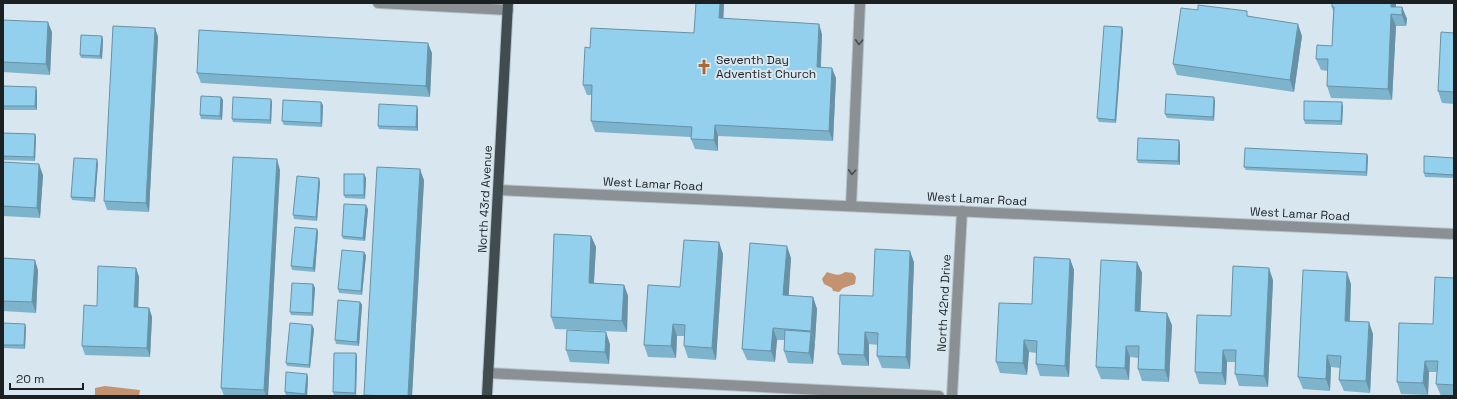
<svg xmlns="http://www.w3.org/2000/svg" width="1457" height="399" font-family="'Space Grotesk',sans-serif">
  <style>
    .water { fill: #c29271 }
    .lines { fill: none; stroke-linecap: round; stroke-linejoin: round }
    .minor-casing { stroke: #b6c3ca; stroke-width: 12 }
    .major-casing { stroke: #b6c3ca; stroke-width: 12 }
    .minor { stroke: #8a9093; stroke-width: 10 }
    .major { stroke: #414c51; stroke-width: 10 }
    .wall { fill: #7eb3cc }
    .shaded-wall { fill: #6792a6 }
    .building { fill: #93d0ed; stroke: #6792a6 }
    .oneway { stroke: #474d50 }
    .labels { text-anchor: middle; stroke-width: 4; stroke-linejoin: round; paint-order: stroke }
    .poi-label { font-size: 12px; fill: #1b2023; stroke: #d8e7ef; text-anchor: start }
    .street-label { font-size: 12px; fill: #1b2023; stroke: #d8e7ef }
  </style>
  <rect width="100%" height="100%" fill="#d8e7ef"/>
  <g class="water">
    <path d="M827,272C834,274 839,277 845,272L853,273L856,277L855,284L843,288L839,292L833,291L832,288L824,284L822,279Z"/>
    <polygon points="105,386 140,390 139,396 95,396 95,388"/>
  </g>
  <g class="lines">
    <g class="minor-casing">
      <g id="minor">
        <polyline points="378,3 508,10"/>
        <polyline points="498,190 1454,234"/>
        <polyline points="851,206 860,3"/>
        <polyline points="488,373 939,396"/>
        <polyline points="952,396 962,211"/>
      </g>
    </g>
    <g class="major-casing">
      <polyline id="major" points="487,396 508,3"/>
    </g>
    <use href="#minor" class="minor"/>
    <use href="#major" class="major"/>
  </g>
  <g class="wall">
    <polygon points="724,3 723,19 822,34 821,67 836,78 833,141 718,136 718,151 695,149 691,139 691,137 595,132 591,121 592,95 587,95 583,85 590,48 694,33"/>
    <polygon points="1106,3 1124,3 1124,4"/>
    <polygon points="1332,3 1396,3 1396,7 1402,7 1407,19 1406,26 1396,26 1392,100 1331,98 1327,86 1328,71 1321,70 1316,59 1332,46 1333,11 1332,7"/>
    <polygon points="1198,10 1249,16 1302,36 1294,92 1177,75 1173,64"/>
    <polygon points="3,20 52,32 50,75 3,72"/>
    <polygon points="1122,27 1123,31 1116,123 1099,122 1097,118"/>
    <polygon points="155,28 158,37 149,212 107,210 104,201"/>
    <polygon points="1454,33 1454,104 1442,103 1438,91"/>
    <polygon points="102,36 103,40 102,59 81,58 80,55"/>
    <polygon points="432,53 430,97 201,83 197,73"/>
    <polygon points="3,86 37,91 37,110 3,110"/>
    <polygon points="221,97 223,100 222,120 201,119 200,115"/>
    <polygon points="1215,101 1214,121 1167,118 1165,114"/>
    <polygon points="272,102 271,124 233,122 232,119"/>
    <polygon points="323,105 322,127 284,125 282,121"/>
    <polygon points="1343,106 1342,125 1305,124 1304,120"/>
    <polygon points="418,109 418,131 379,129 378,126"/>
    <polygon points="3,133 35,134 36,137 35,161 3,160"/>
    <polygon points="1180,144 1180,165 1138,163 1137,160"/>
    <polygon points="1368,157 1367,176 1246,170 1244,167"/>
    <polygon points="1454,158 1454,178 1425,177 1424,173"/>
    <polygon points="3,162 43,175 40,218 3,216"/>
    <polygon points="98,163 95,202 72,200 71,197"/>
    <polygon points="280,170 268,396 224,396 221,388"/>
    <polygon points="364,174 366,178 365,199 345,198 344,195"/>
    <polygon points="424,180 412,396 365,396 364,395"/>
    <polygon points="320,182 317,221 294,219 293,215"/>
    <polygon points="368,209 365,241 343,239 342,236"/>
    <polygon points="317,229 318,232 315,272 292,270 291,266"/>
    <polygon points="591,236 596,247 594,283 624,285 628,296 627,332 555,329 551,317"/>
    <polygon points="723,254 716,360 688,358 684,346 684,336 677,336 676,358 648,357 644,345"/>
    <polygon points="366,255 362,295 339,293 338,289"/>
    <polygon points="3,258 38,270 36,313 3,311"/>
    <polygon points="791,258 788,296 813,297 817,309 813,364 788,363 784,351 784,340 777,340 775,362 747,360 742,349"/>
    <polygon points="1070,259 1074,270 1069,377 1040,376 1036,364 1036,353 1029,352 1027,375 1000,373 996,362 1032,304"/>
    <polygon points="914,262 910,369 882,368 877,356 878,345 869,344 869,366 842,365 838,354 873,296"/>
    <polygon points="1137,262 1142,273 1140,312 1172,325 1169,382 1142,381 1138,369 1139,358 1130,357 1129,380 1101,379 1096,367"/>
    <polygon points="136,268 139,277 138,307 149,308 152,317 150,357 85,355 82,346"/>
    <polygon points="1454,278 1454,396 1441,396 1436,384 1437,372 1429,372 1428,395 1401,394 1397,382 1433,324"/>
    <polygon points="1273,280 1268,387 1239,386 1235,374 1235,362 1227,362 1226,385 1199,384 1195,372 1231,316"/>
    <polygon points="313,284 315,288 313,316 291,315 290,312"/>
    <polygon points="1351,284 1350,321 1373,334 1370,393 1344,391 1339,380 1340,368 1331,367 1330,391 1303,389 1298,377"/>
    <polygon points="360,302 362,305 359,346 336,344 335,340"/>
    <polygon points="3,323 26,327 25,349 3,348"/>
    <polygon points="314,329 310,368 287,366 286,363"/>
    <polygon points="610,344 609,364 570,362 566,350"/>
    <polygon points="356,353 357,357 356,396 334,396 333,392"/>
    <polygon points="307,374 308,378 307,396 286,396 285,392"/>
  </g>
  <g class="shaded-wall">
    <polygon points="720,3 724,3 723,29 719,18"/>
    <polygon points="1391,3 1396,3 1395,14 1391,7"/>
    <polygon points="1402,7 1407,19 1406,26 1402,15"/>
    <polygon points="1391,14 1396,26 1392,100 1388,89"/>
    <polygon points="48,22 52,32 50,75 46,64"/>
    <polygon points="819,24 822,34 820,77 817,67"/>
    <polygon points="1298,24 1302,36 1294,92 1290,80"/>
    <polygon points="1122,27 1123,31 1116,123 1115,120"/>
    <polygon points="155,28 158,37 149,212 146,203"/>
    <polygon points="102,36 103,40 102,59 100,56"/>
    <polygon points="428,43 432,53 430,97 426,86"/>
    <polygon points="832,68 836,78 833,141 829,131"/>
    <polygon points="36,87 37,91 37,110 35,106"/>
    <polygon points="221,97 223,100 222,120 220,116"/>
    <polygon points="1214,97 1215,101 1214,121 1213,117"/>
    <polygon points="271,99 272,102 271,124 270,120"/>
    <polygon points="321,102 323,105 322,127 321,123"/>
    <polygon points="1342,102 1343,106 1342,125 1341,121"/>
    <polygon points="417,106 418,109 418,131 416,127"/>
    <polygon points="715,125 718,136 718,151 714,140"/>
    <polygon points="35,134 36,137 35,161 34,157"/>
    <polygon points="1179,140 1180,144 1180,165 1178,161"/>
    <polygon points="1367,154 1368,157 1367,176 1366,172"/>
    <polygon points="97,159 98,163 95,202 94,198"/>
    <polygon points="277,159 280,170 268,396 266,396 264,390"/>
    <polygon points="39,164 43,175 40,218 37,208"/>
    <polygon points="420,169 424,180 412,396 408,396"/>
    <polygon points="364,174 366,178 365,199 364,195"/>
    <polygon points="319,178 320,182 317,221 316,217"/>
    <polygon points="366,205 368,209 365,241 363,238"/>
    <polygon points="317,229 318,232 315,272 313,268"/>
    <polygon points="591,236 596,247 593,295 589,283"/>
    <polygon points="719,242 723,254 716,360 712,348"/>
    <polygon points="787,246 791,258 788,307 783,295"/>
    <polygon points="910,251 914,262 910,369 906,357"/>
    <polygon points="364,252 366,255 362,295 361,291"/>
    <polygon points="1070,259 1074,270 1069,377 1065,366"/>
    <polygon points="35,260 38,270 36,313 32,302"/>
    <polygon points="1137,262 1142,273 1140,323 1135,311"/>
    <polygon points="136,268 139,277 138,316 134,307"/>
    <polygon points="1269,268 1273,280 1268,387 1264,376"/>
    <polygon points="1347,272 1351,284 1349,333 1345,321"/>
    <polygon points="313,284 315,288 313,316 312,313"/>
    <polygon points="624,285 628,296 627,332 622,321"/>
    <polygon points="813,297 817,309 815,343 811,331"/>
    <polygon points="360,302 362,305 359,346 357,342"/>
    <polygon points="149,308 152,317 150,357 147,348"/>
    <polygon points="1167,313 1172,325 1169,382 1165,370"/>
    <polygon points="1369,322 1373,334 1370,393 1366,381"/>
    <polygon points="25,324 26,327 25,349 24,345"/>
    <polygon points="673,324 677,336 676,358 671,346"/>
    <polygon points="312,325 314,329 310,368 309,365"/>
    <polygon points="773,328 777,340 775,362 771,351"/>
    <polygon points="606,332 610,344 609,364 605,352"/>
    <polygon points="811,332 815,344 813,364 809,353"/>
    <polygon points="865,332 869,344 869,366 864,355"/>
    <polygon points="1024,340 1029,352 1027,375 1023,363"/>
    <polygon points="1126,346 1130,357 1129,380 1125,368"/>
    <polygon points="1223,350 1227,362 1226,385 1222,373"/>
    <polygon points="356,353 357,357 356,396 355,393"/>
    <polygon points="1327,355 1331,367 1330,391 1326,379"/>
    <polygon points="1425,361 1429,372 1428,395 1423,383"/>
    <polygon points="307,374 308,378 307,396 306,396 305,394"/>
  </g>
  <g class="building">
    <polygon points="696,3 720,3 719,18 819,24 817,67 832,68 829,131 715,125 714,140 691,139 692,127 591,121 592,85 583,85 585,47 590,48 591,28 694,33"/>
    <polygon points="1332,3 1391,3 1391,7 1402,7 1402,15 1391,14 1388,89 1327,86 1328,59 1316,59 1317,45 1332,46 1334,7 1332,7"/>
    <polygon points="1198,5 1247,11 1247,16 1298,24 1290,80 1173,64 1181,8 1198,10"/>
    <polygon points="3,20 48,22 46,64 3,62"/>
    <polygon points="113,26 155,28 146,203 104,201"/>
    <polygon points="1104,26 1122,27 1115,120 1097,118"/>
    <polygon points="199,30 428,43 426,86 197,73"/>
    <polygon points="1441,32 1454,33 1454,92 1438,91"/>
    <polygon points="81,35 102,36 100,56 80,55"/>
    <polygon points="3,86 36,87 35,106 3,106"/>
    <polygon points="1166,94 1214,97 1213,117 1165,114"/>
    <polygon points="201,96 221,97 220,116 200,115"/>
    <polygon points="233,97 271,99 270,120 232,119"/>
    <polygon points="283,100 321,102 321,123 282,121"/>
    <polygon points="1304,101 1342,102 1341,121 1304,120"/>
    <polygon points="379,104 417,106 416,127 378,126"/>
    <polygon points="3,133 35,134 34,157 3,156"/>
    <polygon points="1138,138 1179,140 1178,161 1137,160"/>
    <polygon points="1245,148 1367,154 1366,172 1244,167"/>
    <polygon points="1424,156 1454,158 1454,175 1424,173"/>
    <polygon points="233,157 277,159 264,390 221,388"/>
    <polygon points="74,158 97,159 94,198 71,197"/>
    <polygon points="3,162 39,164 37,208 3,206"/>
    <polygon points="377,167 420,169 408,396 389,396 364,395"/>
    <rect x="344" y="174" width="20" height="21"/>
    <polygon points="297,176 319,178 316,217 293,215"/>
    <polygon points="344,204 366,205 363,238 342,236"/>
    <polygon points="295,227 317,229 313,268 291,266"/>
    <polygon points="554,234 591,236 589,283 624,285 622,321 551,317"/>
    <polygon points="684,240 719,242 712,348 684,346 685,325 673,324 671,346 644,345 648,285 680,287"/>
    <polygon points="750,243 787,246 783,295 813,297 811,331 773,328 771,351 742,349"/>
    <polygon points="875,249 910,251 906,357 877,356 878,333 865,332 864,355 838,354 840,295 873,296"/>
    <polygon points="342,250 364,252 361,291 338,289"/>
    <polygon points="1034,257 1070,259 1065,366 1036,364 1037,341 1024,340 1023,363 996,362 999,303 1032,304"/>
    <polygon points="3,258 35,260 32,302 3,301"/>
    <polygon points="1101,260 1137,262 1135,311 1167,313 1165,370 1138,369 1139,346 1126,346 1125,368 1096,367"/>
    <polygon points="98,266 136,268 134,307 149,308 147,348 82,346 84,305 97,306"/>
    <polygon points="1233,266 1269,268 1264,376 1235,374 1236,350 1223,350 1222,373 1195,372 1197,315 1231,316"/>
    <polygon points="1303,270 1347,272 1345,321 1369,322 1366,381 1339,380 1341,356 1327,355 1326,379 1298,377"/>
    <polygon points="1435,277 1454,278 1454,385 1436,384 1438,361 1425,361 1423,383 1397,382 1399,323 1433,324"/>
    <polygon points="292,283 313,284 312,313 290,312"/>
    <polygon points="338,300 360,302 357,342 335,340"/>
    <polygon points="3,323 25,324 24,345 3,345"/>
    <polygon points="290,323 312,325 309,365 286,363"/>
    <polygon points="567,330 606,332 605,352 566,350"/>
    <polygon points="785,330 811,332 809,353 784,351"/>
    <polygon points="334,353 356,353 355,393 333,392"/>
    <polygon points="286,372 307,374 305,394 285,392"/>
  </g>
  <defs><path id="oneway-chevron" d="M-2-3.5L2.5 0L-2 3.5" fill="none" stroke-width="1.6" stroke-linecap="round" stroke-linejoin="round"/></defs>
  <g class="oneway">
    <use href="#oneway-chevron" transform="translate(859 42) rotate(93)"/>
    <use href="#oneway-chevron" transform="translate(852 172) rotate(93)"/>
  </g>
  <defs>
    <g id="church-bare" transform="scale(1.2)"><path d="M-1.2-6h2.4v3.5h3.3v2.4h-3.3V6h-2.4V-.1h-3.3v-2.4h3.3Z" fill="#ab6835" stroke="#d8e7ef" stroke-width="2.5" paint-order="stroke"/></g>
  </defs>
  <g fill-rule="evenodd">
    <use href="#church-bare" x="704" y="67"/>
  </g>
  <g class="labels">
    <g class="poi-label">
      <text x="716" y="64">Seventh Day<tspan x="716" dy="14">Adventist Church</tspan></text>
    </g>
    <g class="street-label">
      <text transform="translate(653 184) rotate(3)" y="4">West Lamar Road</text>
      <text transform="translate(485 199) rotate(-87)" y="4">North 43rd Avenue</text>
      <text transform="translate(977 199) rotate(3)" y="4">West Lamar Road</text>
      <text transform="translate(1300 214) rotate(3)" y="4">West Lamar Road</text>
      <text transform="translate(944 303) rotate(-87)" y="4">North 42nd Drive</text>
    </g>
  </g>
  <rect width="1457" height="399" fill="none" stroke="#1b2023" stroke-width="8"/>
  <path d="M10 383v6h73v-6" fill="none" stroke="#1b2023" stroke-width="2"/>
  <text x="16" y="383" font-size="12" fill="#1b2023" stroke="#d8e7ef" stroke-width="3" paint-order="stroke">20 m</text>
</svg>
